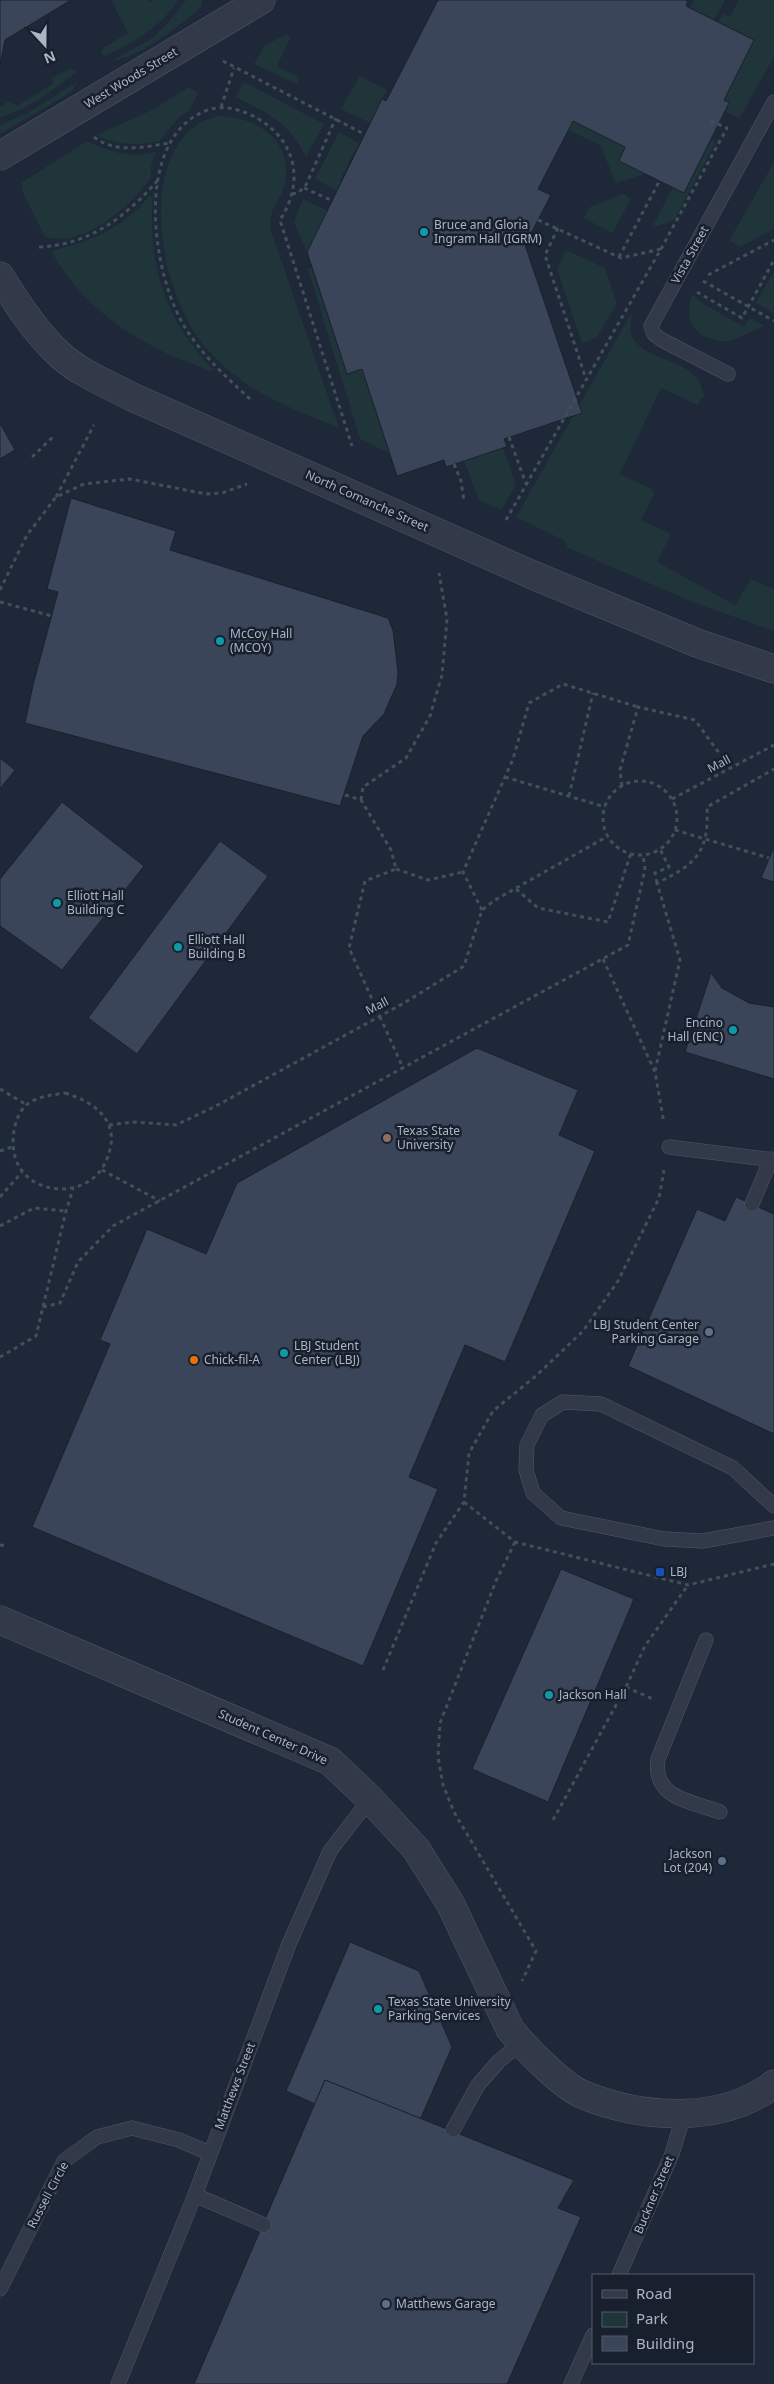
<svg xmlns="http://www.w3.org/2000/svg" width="774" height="2384" font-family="'Noto Sans',sans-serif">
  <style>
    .green { fill: #203539 }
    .building { fill: #3a4559; stroke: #1a212f }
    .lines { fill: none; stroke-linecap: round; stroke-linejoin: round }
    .service-casing { stroke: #505767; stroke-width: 15 }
    .minor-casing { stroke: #505767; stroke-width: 29 }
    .path { stroke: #3e5257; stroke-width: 3; stroke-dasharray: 4 4; stroke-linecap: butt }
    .service { stroke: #323a49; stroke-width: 14 }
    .minor { stroke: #323a49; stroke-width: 28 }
    .culture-dot { fill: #0f9aa8; stroke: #181f2d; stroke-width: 2 }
    .education-dot { fill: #8d6e63; stroke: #181f2d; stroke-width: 2 }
    .service-dot { fill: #5c6f8a; stroke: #181f2d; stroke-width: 2 }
    .food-dot { fill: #e8710a; stroke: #181f2d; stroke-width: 2 }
    .transit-dot { fill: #1a4fb4; stroke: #181f2d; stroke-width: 2 }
    .labels { text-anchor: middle; stroke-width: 5; stroke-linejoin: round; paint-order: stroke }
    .street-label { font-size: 12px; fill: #acb4c6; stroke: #181f2d }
    .poi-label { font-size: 12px; fill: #acb4c6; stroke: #181f2d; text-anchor: start }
  </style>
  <rect width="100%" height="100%" fill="#1e2838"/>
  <g class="green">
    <path d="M111,0H147L149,2L153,0H178C163,26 131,44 105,56L101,53L103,48L128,33Z"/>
    <path d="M186,0H202L201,7C181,25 138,58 112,61L151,39L168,23Z"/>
    <polygon points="694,0 725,0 714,20 690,8"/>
    <polygon points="739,0 774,0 774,57 739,119 725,111 724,100 754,40 718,22 723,14 730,17"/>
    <polygon points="288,34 290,38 277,66 300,78 297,84 254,64 265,45"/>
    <path d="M71,68L77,72C53,90 29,109 0,117V107L9,101L17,106L53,84L52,78Z"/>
    <polygon points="360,76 387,90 370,123 341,109"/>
    <polygon points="77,82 73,91 0,134 0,125 26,114"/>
    <path d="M244,82L324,124L306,157C292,125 266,112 236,97Z"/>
    <path d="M189,87L198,93L190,110L179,117L160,141C139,146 119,145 99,137V134L152,110Z"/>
    <path d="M220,116C260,118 295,142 284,187C281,197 275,203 272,212C270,217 271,225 271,231L339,428C287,406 246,393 207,349C164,301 138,181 189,131C198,122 208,119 220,116Z"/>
    <polygon points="573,121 625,147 619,161 645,174 616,183 600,145 568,130"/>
    <polygon points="339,132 359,143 340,180 343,182 338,191 315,179"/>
    <polygon points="712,138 715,144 674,220 652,228 673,187 684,193"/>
    <path d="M87,141C113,153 127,158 156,152L151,165V178C133,203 97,235 64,239C58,239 51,238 45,237L23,193L21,183Z"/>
    <polygon points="774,162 774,229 740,247 729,241"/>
    <polygon points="623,194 631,199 612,233 584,218 590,207"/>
    <path d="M149,196L153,197C147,263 166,322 213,369L211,372C199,365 185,362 172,356C121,332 79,301 51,251C89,242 125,228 149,196Z"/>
    <polygon points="303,199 328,211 307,252 294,222"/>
    <polygon points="566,250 605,268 617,304 596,338 582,343 557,269"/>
    <polygon points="312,268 347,374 362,369 389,453 360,439 308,269"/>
    <polygon points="774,271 774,311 773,313 756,303"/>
    <path d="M692,294L702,303L744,327L750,318L765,326C753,330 740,338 728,341C724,342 718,340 713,339C689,334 685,314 692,294Z"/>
    <path d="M632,312C631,320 629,329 632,336C646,365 698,355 704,396L697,405L661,388L620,474L652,489L654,494L641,520L671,534L657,562L735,605L751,579L774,589V631L693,602L568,548L565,541L516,517Z"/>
    <polygon points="503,448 516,485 501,510 479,500 464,461"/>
  </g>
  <g class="building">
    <polygon points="0,0 71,0 5,40 0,66"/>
    <polygon points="438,0 685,0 688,1 686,6 754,40 724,100 729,103 684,193 619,161 625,147 573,121 538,189 551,195 525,245 582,413 504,439 507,447 503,448 446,467 444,460 397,476 362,369 347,374 307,252 382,99 386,101"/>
    <polygon points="0,423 15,450 0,459"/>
    <polygon points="71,498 176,531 170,550 388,618 393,630 398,673 397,684 384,714 363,736 340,806 25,723 33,685 58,592 47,589"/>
    <polygon points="0,758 15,770 0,789"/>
    <polygon points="62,802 144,866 62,970 0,926 0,879"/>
    <polygon points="220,841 268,876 137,1054 88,1018"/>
    <polygon points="774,847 774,882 761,878"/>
    <polygon points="711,973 722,988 749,1003 774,1007 774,1079 685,1052"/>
    <polygon points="477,1048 578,1090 559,1135 595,1151 505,1362 465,1345 409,1477 438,1489 363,1666 32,1527 110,1344 100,1340 147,1229 206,1254 237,1183"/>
    <polygon points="736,1197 774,1214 774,1434 628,1366 697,1209 725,1221"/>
    <polygon points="561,1569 634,1599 548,1802 472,1769"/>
    <polygon points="350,1942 419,1971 452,2047 420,2120 325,2080 315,2104 286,2091"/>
    <polygon points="325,2080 574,2180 558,2208 581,2217 507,2384 194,2384"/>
  </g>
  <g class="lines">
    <g class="service-casing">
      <g id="service">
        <polyline points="728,374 662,340 654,334 651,326 774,102"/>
        <polyline points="669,1147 774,1160"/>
        <polyline points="752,1204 771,1159"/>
        <polyline points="774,1506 733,1468 601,1404 563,1402 542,1415 527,1445 526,1470 533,1493 561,1518 664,1539 703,1541 774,1528"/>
        <path d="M706,1640L658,1759C652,1798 690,1801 720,1812"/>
        <polyline points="453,2130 478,2085 499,2061 521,2043"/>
        <polyline points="195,2195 264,2225"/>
        <polyline points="619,2275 672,2154 684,2114"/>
        <polyline points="0,2289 64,2161 97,2137 132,2128 179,2140 209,2153"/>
        <polyline points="118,2384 195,2195 289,1944 330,1851 370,1799"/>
        <polyline points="571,2384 593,2335"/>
      </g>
    </g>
    <g class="minor-casing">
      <g id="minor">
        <polyline points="0,156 261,0"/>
        <path d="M0,276C17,304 36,333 60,355C80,373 107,384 130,396L535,576L697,643L774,669"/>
        <path d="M0,1620L330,1761L370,1799L416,1849L450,1903L510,2029C525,2048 563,2087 584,2095C642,2119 722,2124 774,2084"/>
      </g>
    </g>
    <g class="path">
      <polyline points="223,61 364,134"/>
      <polyline points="221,107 234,68"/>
      <path d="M94,137C115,154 145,147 169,143"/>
      <polyline points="304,188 333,201"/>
      <polyline points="292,194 298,193 306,185 336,118"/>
      <polyline points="538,220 621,258 661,249"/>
      <polyline points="558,228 545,255 586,379"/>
      <path d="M39,247C89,245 126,217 158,180"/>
      <polyline points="619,257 660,180"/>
      <polyline points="708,275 774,240"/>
      <polyline points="703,281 774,321"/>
      <polyline points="697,292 742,318 774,260"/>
      <path d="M250,399C227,378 203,356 186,329C152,276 132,141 205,111C220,105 235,108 249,114C294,135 307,178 280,220L352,446"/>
      <polyline points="509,437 526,484"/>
      <polyline points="32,457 54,436"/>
      <polyline points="454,464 461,481 464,501"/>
      <polyline points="56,497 94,425"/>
      <polyline points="506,520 661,249 727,128 711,121"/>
      <polyline points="0,590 27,535 56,497 84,484 130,479 206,494 222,493 247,484"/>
      <polyline points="0,602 52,616"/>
      <polyline points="505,777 605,807"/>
      <circle cx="640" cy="818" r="37"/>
      <polyline points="622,786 620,770 638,707 695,720 730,768"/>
      <polyline points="345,795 361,800 391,850 396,869 365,881 349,948 403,1068"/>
      <polyline points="569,796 593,693"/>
      <polyline points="672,799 774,745"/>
      <polyline points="361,800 363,787 406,758 430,716 442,675 447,619 439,573"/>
      <polyline points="675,830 769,858"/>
      <polyline points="396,869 428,880 463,872"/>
      <polyline points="657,883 655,873 669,867 660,849"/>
      <polyline points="516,889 538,908 608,922 631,853"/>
      <polyline points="482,910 463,872 513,759 529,703 563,684 638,707"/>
      <polyline points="603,959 655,1072 664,1123"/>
      <path d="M655,1071L680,960L657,883C696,864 709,853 707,807L774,769"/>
      <polyline points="0,1089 27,1105"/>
      <path d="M65,1093C101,1104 124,1127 104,1165C89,1194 43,1197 23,1172C8,1156 10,1116 29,1103C40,1096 52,1095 65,1093Z"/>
      <polyline points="109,1125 134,1122 176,1125 216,1106 404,1003 464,966 482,910 495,900 608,836"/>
      <polyline points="0,1151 12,1147"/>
      <polyline points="102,1170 160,1201"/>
      <polyline points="0,1197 22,1172"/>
      <polyline points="0,1226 34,1208 66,1211"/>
      <polyline points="43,1307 60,1303 78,1262 113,1226 628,945 645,869 643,855"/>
      <polyline points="0,1357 36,1336 66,1211 73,1189"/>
      <polyline points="464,1502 515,1542 688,1585 774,1564"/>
      <polyline points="515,1542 496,1581 440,1723 438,1757 443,1785 454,1812 536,1951 522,1981"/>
      <polyline points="0,1545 7,1546"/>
      <polyline points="383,1670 436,1543 464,1502 469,1453 493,1411 537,1375 583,1331 618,1281 659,1198 664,1170"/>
      <polyline points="626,1687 655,1700"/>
      <polyline points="553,1820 626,1687 645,1646 688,1585"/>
    </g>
    <use href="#service" class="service"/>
    <use href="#minor" class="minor"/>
  </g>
  <g class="culture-dot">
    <circle cx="424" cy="232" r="5"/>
    <circle cx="220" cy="641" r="5"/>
    <circle cx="57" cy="903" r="5"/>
    <circle cx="178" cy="947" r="5"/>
    <circle cx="733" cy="1030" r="5"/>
    <circle cx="284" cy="1353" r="5"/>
    <circle cx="549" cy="1695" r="5"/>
    <circle cx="378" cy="2009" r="5"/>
  </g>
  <circle class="education-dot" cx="387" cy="1138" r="5"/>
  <g class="service-dot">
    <circle cx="709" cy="1332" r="5"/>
    <circle cx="722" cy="1861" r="5"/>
    <circle cx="386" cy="2304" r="5"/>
  </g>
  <circle class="food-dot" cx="194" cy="1360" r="5"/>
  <rect class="transit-dot" x="655" y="1567" width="10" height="10" rx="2.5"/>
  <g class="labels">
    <g class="street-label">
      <text transform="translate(131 78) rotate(-31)" y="4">West Woods Street</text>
      <text transform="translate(690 255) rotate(-61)" y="4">Vista Street</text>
      <text transform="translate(367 501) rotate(24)" y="4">North Comanche Street</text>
      <text transform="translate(719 764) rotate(-28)" y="4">Mall</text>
      <text transform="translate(377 1006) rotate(-27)" y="4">Mall</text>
      <text transform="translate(273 1737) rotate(24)" y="4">Student Center Drive</text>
      <text transform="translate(235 2086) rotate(-69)" y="4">Matthews Street</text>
      <text transform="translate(48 2195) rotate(-62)" y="4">Russell Circle</text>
      <text transform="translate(654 2195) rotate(-67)" y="4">Buckner Street</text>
    </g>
    <g class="poi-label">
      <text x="434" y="229">Bruce and Gloria<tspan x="434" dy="14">Ingram Hall (IGRM)</tspan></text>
      <text x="230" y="638">McCoy Hall<tspan x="230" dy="14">(MCOY)</tspan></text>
      <text x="67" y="900">Elliott Hall<tspan x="67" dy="14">Building C</tspan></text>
      <text x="188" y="944">Elliott Hall<tspan x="188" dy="14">Building B</tspan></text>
      <text x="723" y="1027" text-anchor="end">Encino<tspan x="723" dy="14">Hall (ENC)</tspan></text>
      <text x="397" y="1135">Texas State<tspan x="397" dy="14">University</tspan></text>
      <text x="699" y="1329" text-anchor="end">LBJ Student Center<tspan x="699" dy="14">Parking Garage</tspan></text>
      <text x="294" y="1350">LBJ Student<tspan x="294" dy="14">Center (LBJ)</tspan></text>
      <text x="204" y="1364">Chick-fil-A</text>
      <text x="670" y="1576">LBJ</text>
      <text x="559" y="1699">Jackson Hall</text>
      <text x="712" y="1858" text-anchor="end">Jackson<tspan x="712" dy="14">Lot (204)</tspan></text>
      <text x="388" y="2006">Texas State University<tspan x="388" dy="14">Parking Services</tspan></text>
      <text x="396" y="2308">Matthews Garage</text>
    </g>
  </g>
  <rect x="592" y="2274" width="162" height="90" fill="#181f2d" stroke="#535b6a"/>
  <rect x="602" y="2290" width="25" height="8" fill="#323a49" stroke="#535b6a"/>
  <text x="636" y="2299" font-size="15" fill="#acb4c6">Road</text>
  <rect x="602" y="2312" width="25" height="15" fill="#203539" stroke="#535b6a"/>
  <text x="636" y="2324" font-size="15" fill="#acb4c6">Park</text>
  <rect x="602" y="2336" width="25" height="15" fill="#3a4559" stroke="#535b6a"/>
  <text x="636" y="2349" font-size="15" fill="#acb4c6">Building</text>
  <g transform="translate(45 45) rotate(159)" stroke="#181f2d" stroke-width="4" paint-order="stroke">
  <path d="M0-4L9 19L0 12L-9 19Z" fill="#acb4c6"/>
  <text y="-8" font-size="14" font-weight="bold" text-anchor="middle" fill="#acb4c6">N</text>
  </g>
</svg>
